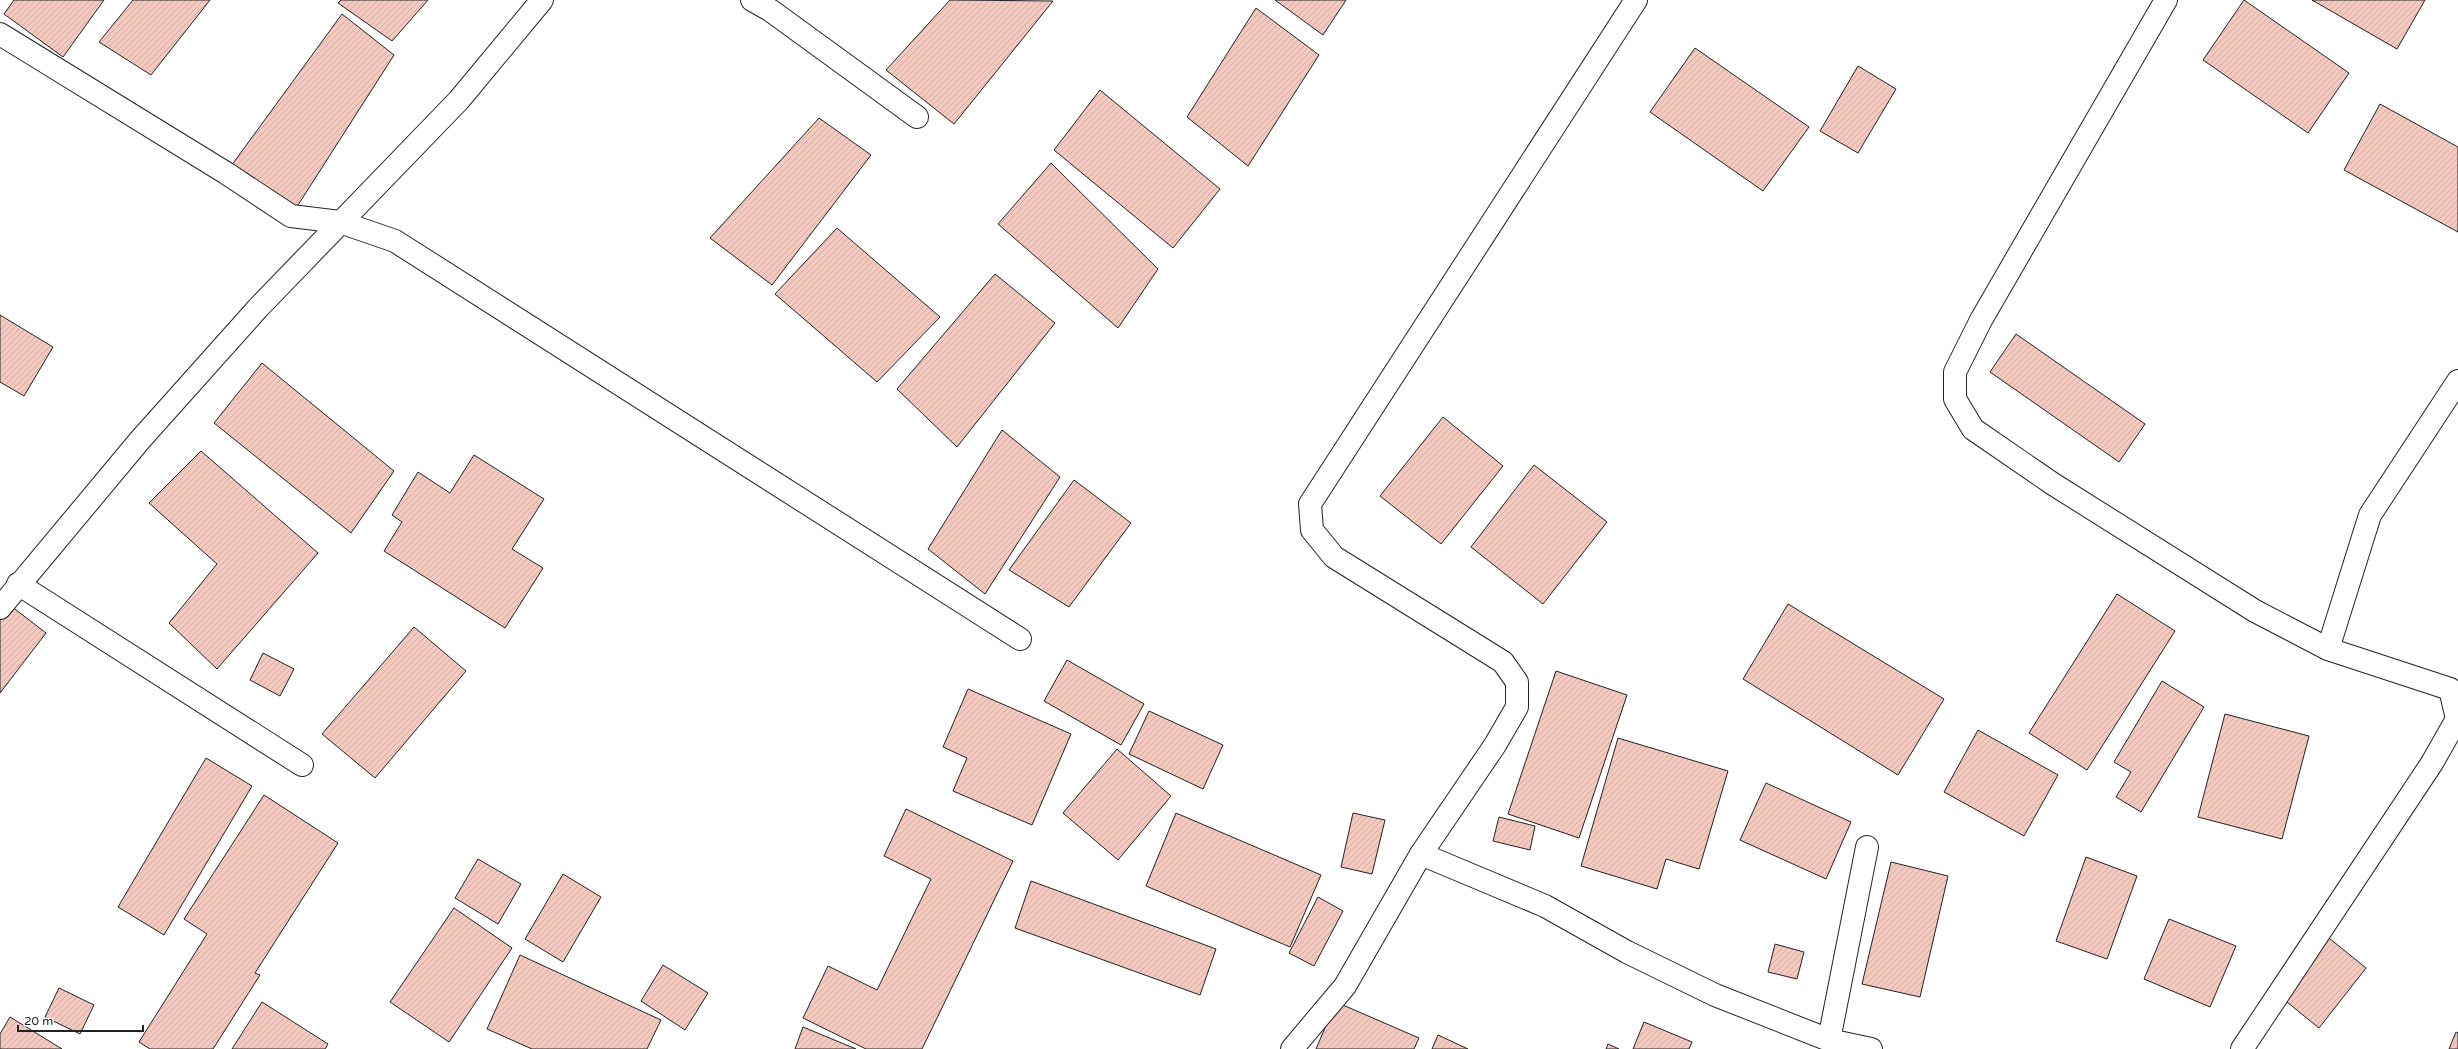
<svg xmlns="http://www.w3.org/2000/svg" width="2458" height="1049" font-family="'Varela Round',sans-serif">
  <style>
    .building { fill: url(#building-hatch); stroke: #222 }
    .lines { fill: none; stroke-linecap: round; stroke-linejoin: round }
    .street-casing { stroke: #222; stroke-width: 24 }
    .street { stroke: #fff; stroke-width: 22 }
  </style>
  <defs>
    <pattern id="building-hatch" width="6" height="6" patternUnits="userSpaceOnUse"><rect width="6" height="6" fill="#f3c9c0"/><path d="M-1 1l2-2M0 6l6-6M5 7l2-2" fill="none" stroke="#d0aca5"/></pattern>
  </defs>
  <rect width="100%" height="100%" fill="#fff"/>
  <g class="building">
    <polygon points="14,0 104,0 63,57 4,14"/>
    <polygon points="133,0 210,0 151,75 99,42"/>
    <polygon points="341,0 428,0 392,41 338,3"/>
    <polygon points="950,0 1053,1 954,124 886,70"/>
    <polygon points="1275,0 1346,0 1323,35"/>
    <polygon points="2244,0 2349,73 2308,133 2203,60"/>
    <polygon points="2312,0 2425,0 2397,49"/>
    <polygon points="1256,8 1319,55 1248,166 1187,117"/>
    <polygon points="342,14 394,55 291,216 226,173"/>
    <polygon points="1695,48 1809,127 1763,191 1650,112"/>
    <polygon points="1858,66 1896,89 1858,153 1820,131"/>
    <polygon points="1100,90 1220,189 1173,248 1054,150"/>
    <polygon points="2380,104 2458,147 2458,232 2344,170"/>
    <polygon points="819,118 871,155 772,285 710,238"/>
    <polygon points="1051,163 1158,269 1118,328 998,224"/>
    <polygon points="837,228 940,317 877,382 775,294"/>
    <polygon points="995,274 1055,323 957,447 897,389"/>
    <polygon points="0,315 53,347 24,396 0,382"/>
    <polygon points="2016,334 2145,424 2119,462 1990,372"/>
    <polygon points="262,363 394,471 351,533 214,423"/>
    <polygon points="1443,417 1503,466 1441,544 1380,496"/>
    <polygon points="1002,430 1060,477 985,594 928,549"/>
    <polygon points="201,451 318,553 217,669 169,623 217,564 149,503"/>
    <polygon points="474,455 544,499 512,549 543,568 505,628 384,551 402,522 392,515 418,472 450,493"/>
    <polygon points="1534,465 1607,522 1543,604 1471,547"/>
    <polygon points="1074,480 1131,523 1069,607 1009,570"/>
    <polygon points="2117,594 2175,631 2087,770 2029,733"/>
    <polygon points="1788,604 1944,699 1898,775 1743,679"/>
    <polygon points="11,606 46,633 0,693 0,620"/>
    <polygon points="414,627 466,671 375,778 322,734"/>
    <polygon points="263,653 294,669 280,696 250,680"/>
    <polygon points="1067,660 1144,704 1121,745 1044,701"/>
    <polygon points="1556,671 1627,695 1579,838 1508,814"/>
    <polygon points="2162,681 2204,707 2141,812 2116,797 2131,772 2114,762"/>
    <polygon points="968,689 1071,734 1032,825 953,791 967,758 943,747"/>
    <polygon points="1149,711 1223,745 1203,789 1129,754"/>
    <polygon points="2225,714 2309,736 2282,839 2198,817"/>
    <polygon points="1978,730 2058,775 2024,836 1944,792"/>
    <polygon points="1618,738 1728,771 1699,869 1666,859 1657,889 1581,866"/>
    <polygon points="1117,749 1171,796 1118,860 1063,813"/>
    <polygon points="206,758 252,786 164,935 118,907"/>
    <polygon points="1766,783 1851,822 1826,879 1740,840"/>
    <polygon points="264,795 338,843 255,973 260,975 213,1049 150,1049 139,1042 207,934 184,919"/>
    <polygon points="906,809 1013,861 922,1049 866,1049 803,1018 828,966 877,990 931,879 884,856"/>
    <polygon points="1176,813 1321,875 1290,947 1146,886"/>
    <polygon points="1353,813 1385,820 1372,874 1341,867"/>
    <polygon points="1499,817 1535,826 1530,850 1493,841"/>
    <polygon points="2086,857 2137,876 2107,959 2056,941"/>
    <polygon points="478,859 521,884 498,924 455,898"/>
    <polygon points="1891,862 1948,876 1920,997 1862,984"/>
    <polygon points="563,874 601,897 563,962 525,939"/>
    <polygon points="1031,881 1216,949 1200,995 1015,928"/>
    <polygon points="1318,897 1343,911 1314,966 1289,953"/>
    <polygon points="454,908 512,948 449,1042 390,1002"/>
    <polygon points="2169,919 2236,946 2210,1007 2144,979"/>
    <polygon points="2329,938 2366,968 2319,1028 2282,998"/>
    <polygon points="1775,944 1804,952 1797,979 1768,972"/>
    <polygon points="520,955 661,1020 647,1049 532,1049 487,1029"/>
    <polygon points="663,965 708,993 685,1030 641,1001"/>
    <polygon points="59,988 94,1005 80,1034 45,1017"/>
    <polygon points="262,1002 328,1044 325,1049 232,1049"/>
    <polygon points="1336,1002 1419,1038 1414,1049 1316,1049"/>
    <polygon points="10,1017 62,1049 0,1049 0,1034"/>
    <polygon points="1644,1022 1692,1042 1689,1049 1633,1049"/>
    <polygon points="803,1027 856,1049 795,1049"/>
    <polygon points="2456,1032 2458,1033 2458,1049 2449,1049"/>
    <polygon points="1438,1035 1468,1049 1432,1049"/>
    <polygon points="1608,1044 1619,1049 1606,1049"/>
  </g>
  <g class="lines">
    <g class="street-casing">
      <g id="street">
        <polyline points="752,0 770,10 917,117"/>
        <polyline points="2166,0 1981,320 1955,372 1955,399 1973,429 2053,484 2255,611 2328,649"/>
        <polyline points="0,34 226,173 291,216 340,222 395,241 1020,639"/>
        <polyline points="18,584 302,765"/>
        <polyline points="0,608 140,440 258,308 459,100 542,0"/>
        <polyline points="1421,854 1545,906 1627,952 1715,995 1829,1040 1871,1049"/>
        <polyline points="1829,1040 1867,847"/>
        <polyline points="1292,1049 1345,986 1421,854 1495,745 1517,707 1517,682 1503,662 1334,557 1312,530 1310,504 1636,0"/>
        <polyline points="2242,1049 2432,763 2457,719 2450,689 2328,649 2370,515 2458,381"/>
      </g>
    </g>
    <use href="#street" class="street"/>
  </g>
  <path d="M18 1025v6h125v-6" fill="none" stroke="#222222" stroke-width="2"/>
  <text x="24" y="1025" font-size="12" fill="#222222" stroke="#ffffff" stroke-width="3" paint-order="stroke">20 m</text>
</svg>
